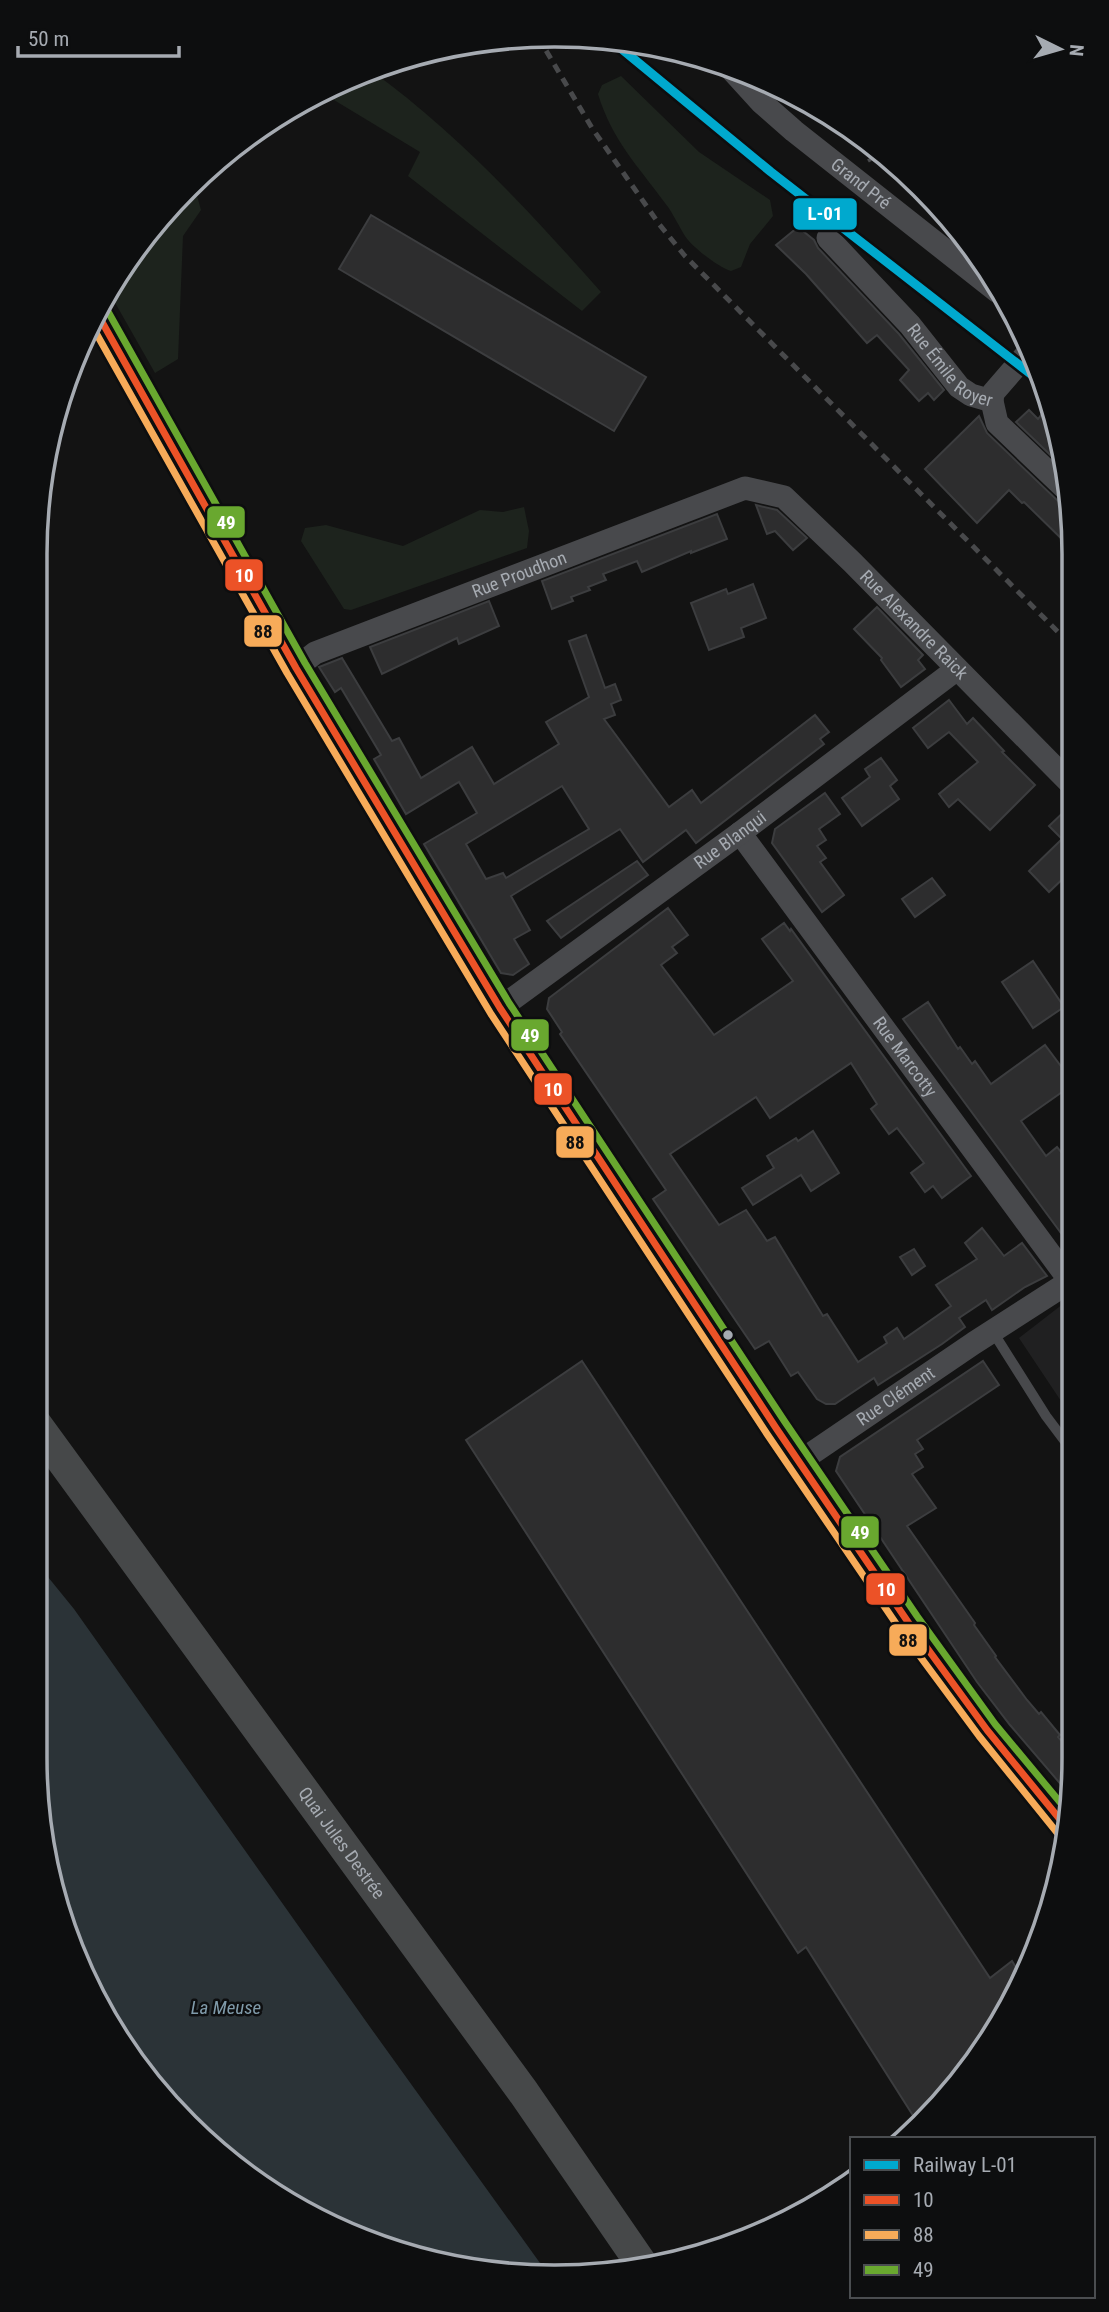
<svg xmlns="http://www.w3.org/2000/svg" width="1109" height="2312" font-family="'Roboto Condensed',sans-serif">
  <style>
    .built { fill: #202021 }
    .green { fill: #1d231d }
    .water { fill: #2b3337 }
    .building { fill: #2d2d2e; stroke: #3c3d3f; stroke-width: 2; fill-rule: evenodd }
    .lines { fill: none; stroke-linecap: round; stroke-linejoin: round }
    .path { stroke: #494a4c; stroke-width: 3.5; stroke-dasharray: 3.5 5; stroke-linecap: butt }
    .service { stroke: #48494c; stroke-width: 10 }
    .minor { stroke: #48494c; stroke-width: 23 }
    .tertiary { stroke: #48494c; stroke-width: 28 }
    .secondary { stroke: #464849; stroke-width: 32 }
    .rail { stroke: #48494b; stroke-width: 5; stroke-dasharray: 9 7; stroke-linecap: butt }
    .bus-1-casing { stroke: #0d0e0f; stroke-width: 12 }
    .bus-2-casing { stroke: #0d0e0f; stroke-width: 12 }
    .bus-3-casing { stroke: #0d0e0f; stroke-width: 12 }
    .bus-1 { stroke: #ec5227; stroke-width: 7 }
    .bus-2 { stroke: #f7ab59; stroke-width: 7 }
    .bus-3 { stroke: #69a82f; stroke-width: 7 }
    .rail-1-casing { stroke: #0d0e0f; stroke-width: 14 }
    .rail-1 { stroke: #00a9ce; stroke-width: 9 }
    .bus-dot { fill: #a6abb2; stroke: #0d0e0f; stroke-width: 2.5 }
    .labels { text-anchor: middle; stroke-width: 5; stroke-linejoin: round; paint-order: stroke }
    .street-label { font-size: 18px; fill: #a6abb2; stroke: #0d0e0f }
    .water-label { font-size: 19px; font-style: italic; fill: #809baa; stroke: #0d0e0f }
    .rim { fill: none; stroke: #a6abb2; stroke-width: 3.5 }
    .line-badge { stroke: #0d0e0f; stroke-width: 2.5 }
    .badge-label { font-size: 19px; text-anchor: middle; font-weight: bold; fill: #fff }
    .pale-badge-label { font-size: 19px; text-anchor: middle; font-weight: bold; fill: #111 }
  </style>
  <rect width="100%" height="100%" fill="#131313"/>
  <polygon class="built" points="1072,1297 1073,1419 1019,1338"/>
  <g class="green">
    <path d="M370,70C456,131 531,213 601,292L582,311L408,176L420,152L329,97L241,143L266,122L356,74Z"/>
    <path d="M621,76L699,152L770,200L773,216L750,244L741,267L731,271C718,267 692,247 685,236C678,225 673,213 665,203C638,166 612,140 598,94L602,85Z"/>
    <path d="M203,175L196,192L201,210L183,236L178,359L155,373L109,292C130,253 169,202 203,175Z"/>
    <polygon points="524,507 529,531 527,548 351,610 344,609 301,541 305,528 326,525 403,546 480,510 503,512"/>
  </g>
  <polygon class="water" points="35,1561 74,1609 370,2027 545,2270 453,2267 294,2207 212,2148 143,2074 63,1925 35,1757"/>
  <g class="building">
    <polygon points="371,215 646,377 614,431 339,269"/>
    <polygon points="798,227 814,240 818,248 899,334 944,390 934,400 928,393 919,401 900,380 909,370 877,335 867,343 806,274 776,245"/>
    <polygon points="1048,406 1053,424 1065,469 1016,422 1029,410 1038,419"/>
    <polygon points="979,416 987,433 1060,503 1070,507 1070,547 1024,502 1022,503 1009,490 977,523 925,469"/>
    <polygon points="756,505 777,510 807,538 793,550 775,531 767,534"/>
    <polygon points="717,514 727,539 691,553 691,551 642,572 637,561 603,574 606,580 588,587 590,590 571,597 573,601 552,609 542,581"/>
    <polygon points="753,584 766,618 741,628 744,637 709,650 691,603 726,589 728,594"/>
    <polygon points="489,601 499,626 459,644 457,638 382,674 370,647"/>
    <polygon points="877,607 923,655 918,660 925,669 901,687 881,660 882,658 854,629"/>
    <path d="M586,635L605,688L615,684L621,700L611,704L615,715L604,719L669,807L692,790L701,803L815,715L829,732L820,739L824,744L696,843L686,830L643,862L620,829L511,896L530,930L514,939L529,964L513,975L501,973L424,844L477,813L459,782L406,814L374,759L381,755L365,728L341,688L335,692L319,667L342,658L392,741L399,738L421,778L472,747L494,784L559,744L546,722L589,697L569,641ZM562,786L589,829L506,878L503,873L486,879L466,844Z"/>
    <polygon points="949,700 967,724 973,718 1004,751 1002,752 1035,785 990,830 958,799 949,807 939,794 978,762 949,732 928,748 913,728"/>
    <polygon points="881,758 897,780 890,786 899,799 862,826 842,798 870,777 865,769"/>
    <polygon points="825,793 840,814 819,829 826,840 817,846 826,858 820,862 844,895 822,912 772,843 775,829"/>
    <polygon points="1071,805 1071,871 1049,892 1029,871 1062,839 1049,826"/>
    <polygon points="637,861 648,875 561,938 547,921"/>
    <polygon points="932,878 945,895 915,917 902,899"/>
    <polygon points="668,908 688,935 672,947 677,953 661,965 714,1035 793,981 762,939 784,923 790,931 791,929 971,1176 942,1198 933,1186 925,1192 911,1173 924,1163 897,1128 889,1134 871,1109 877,1104 851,1063 770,1118 756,1097 670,1154 719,1225 746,1210 767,1241 775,1237 823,1316 827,1314 858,1362 887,1343 884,1337 897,1328 904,1339 951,1306 936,1285 977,1259 965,1243 982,1228 1004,1256 1022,1243 1047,1276 1025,1287 992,1310 986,1300 959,1318 965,1327 942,1344 878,1385 874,1378 835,1404 826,1404 817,1399 798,1372 791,1376 769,1341 755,1349 653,1199 666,1190 560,1034 562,1032 547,1009 549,998"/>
    <polygon points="1033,961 1064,1007 1033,1028 1002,982"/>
    <polygon points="928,1002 958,1049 960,1047 972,1064 975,1061 991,1084 1045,1045 1072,1081 1072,1085 1021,1121 1046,1156 1057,1147 1072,1166 1072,1248 903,1019"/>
    <polygon points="813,1131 839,1173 811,1191 801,1175 753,1205 742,1188 774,1168 767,1156 796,1138 798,1141"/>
    <polygon points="914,1249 925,1266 912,1275 900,1257"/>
    <polygon points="582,1361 990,1978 1012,1961 1022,1977 945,2100 919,2125 806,1947 798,1953 466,1440"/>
    <polygon points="983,1361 999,1385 917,1440 923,1449 915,1454 923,1467 912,1474 936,1508 907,1526 975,1623 974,1625 996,1656 995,1657 1027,1700 1039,1714 1041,1712 1060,1735 1058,1737 1074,1755 1070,1795 1010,1725 977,1682 836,1471 840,1457"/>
  </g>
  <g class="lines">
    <polyline class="path" points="868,161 881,153"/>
    <polyline class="service" points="993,1332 1046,1416 1073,1452"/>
    <g class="minor">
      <path id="s1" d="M730,68L761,102L794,131L998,292"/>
      <path id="s2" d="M828,238L910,325L959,387L971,395L992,401"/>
      <polyline points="1031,349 993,393 992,401 997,423 1070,493"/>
      <path id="s3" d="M296,668L315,653L745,488L784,497L852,562L1071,784"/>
      <path id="s4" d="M740,833L1070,1281"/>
      <path id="s5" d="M500,1008L740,833L957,669"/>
      <path id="s6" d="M799,1462L974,1343L1072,1280"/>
    </g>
    <polyline class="tertiary" points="97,313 296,668 463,943 500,1008 776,1428 908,1622 987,1730 1067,1828"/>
    <path class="secondary" id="s7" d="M35,1423L524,2093L643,2266"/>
    <polyline class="rail" points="538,37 592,128 659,224 685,256 1070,644"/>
    <g class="bus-1-casing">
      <polyline id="bus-1" points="97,313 296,668 500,1008 776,1428 908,1622 987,1730 1067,1828"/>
    </g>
    <g class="bus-2-casing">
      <polyline id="bus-2" points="91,324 287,673 491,1014 767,1434 899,1628 979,1736 1059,1835"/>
    </g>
    <g class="bus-3-casing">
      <polyline id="bus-3" points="106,308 305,663 509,1003 785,1422 917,1616 995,1724 1069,1813"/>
    </g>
    <use href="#bus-1" class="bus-1"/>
    <use href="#bus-2" class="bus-2"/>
    <use href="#bus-3" class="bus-3"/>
    <g class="rail-1-casing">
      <polyline id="rail-1" points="612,41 771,172 1041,382"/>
    </g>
    <use href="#rail-1" class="rail-1"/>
  </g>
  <circle class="bus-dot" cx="728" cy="1335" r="6"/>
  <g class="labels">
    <g class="street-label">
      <text dy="6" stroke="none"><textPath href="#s1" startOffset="175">Grand Pré</textPath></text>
      <text dy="6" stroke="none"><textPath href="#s2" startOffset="178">Rue Émile Royer</textPath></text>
      <text dy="6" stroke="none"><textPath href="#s3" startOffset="243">Rue Proudhon</textPath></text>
      <text dy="6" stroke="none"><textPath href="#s3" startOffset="707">Rue Alexandre Raick</textPath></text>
      <text dy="6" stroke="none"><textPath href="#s5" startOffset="285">Rue Blanqui</textPath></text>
      <text dy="6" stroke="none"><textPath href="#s4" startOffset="278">Rue Marcotty</textPath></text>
      <text dy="6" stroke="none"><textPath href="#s6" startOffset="117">Rue Clément</textPath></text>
      <text dy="6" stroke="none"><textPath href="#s7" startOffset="520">Quai Jules Destrée</textPath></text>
    </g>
    <g class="water-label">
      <text x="226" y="2014">La Meuse</text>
    </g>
  </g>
  <path d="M0 0H1109V2312H0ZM554 47H555A507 507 0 0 1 1062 554V1758A507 507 0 0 1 555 2265H554A507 507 0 0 1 47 1758V554A507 507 0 0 1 554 47Z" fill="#0d0e0f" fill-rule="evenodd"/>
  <path class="rim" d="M554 47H555A507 507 0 0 1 1062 554V1758A507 507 0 0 1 555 2265H554A507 507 0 0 1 47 1758V554A507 507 0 0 1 554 47Z"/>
  <g class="line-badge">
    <rect x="792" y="197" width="66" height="34" rx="7" fill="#00a9ce"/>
    <rect x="206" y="505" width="40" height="34" rx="7" fill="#69a82f"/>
    <rect x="224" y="558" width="40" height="34" rx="7" fill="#ec5227"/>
    <rect x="243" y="614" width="40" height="34" rx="7" fill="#f7ab59"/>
    <rect x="510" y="1018" width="40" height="34" rx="7" fill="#69a82f"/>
    <rect x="533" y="1072" width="40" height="34" rx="7" fill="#ec5227"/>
    <rect x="555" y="1125" width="40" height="34" rx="7" fill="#f7ab59"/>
    <rect x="840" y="1515" width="40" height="34" rx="7" fill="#69a82f"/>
    <rect x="865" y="1572" width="41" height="34" rx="7" fill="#ec5227"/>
    <rect x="888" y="1623" width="40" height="34" rx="7" fill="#f7ab59"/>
  </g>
  <g class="badge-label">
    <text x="825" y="220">L-01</text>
    <text x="226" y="529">49</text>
    <text x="244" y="582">10</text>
    <text x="530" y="1042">49</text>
    <text x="553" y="1096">10</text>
    <text x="860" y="1539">49</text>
    <text x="886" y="1596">10</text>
  </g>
  <g class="pale-badge-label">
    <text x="263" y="638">88</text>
    <text x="575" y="1149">88</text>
    <text x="908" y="1647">88</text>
  </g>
  <rect x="850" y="2137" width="245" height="161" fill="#0d0e0f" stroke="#4a4d50" stroke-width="2"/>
  <rect x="864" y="2160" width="35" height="10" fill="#00a9ce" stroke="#4a4d50" stroke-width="2"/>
  <text x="913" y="2172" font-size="21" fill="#a6abb2">Railway L-01</text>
  <rect x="864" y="2195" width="35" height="10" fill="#ec5227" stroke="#4a4d50" stroke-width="2"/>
  <text x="913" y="2207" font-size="21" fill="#a6abb2">10</text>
  <rect x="864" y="2230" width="35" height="10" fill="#f7ab59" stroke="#4a4d50" stroke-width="2"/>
  <text x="913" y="2242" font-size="21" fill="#a6abb2">88</text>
  <rect x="864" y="2265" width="35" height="10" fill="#69a82f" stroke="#4a4d50" stroke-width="2"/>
  <text x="913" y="2277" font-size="21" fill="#a6abb2">49</text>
  <g transform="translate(1060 49) rotate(95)" stroke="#0d0e0f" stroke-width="5" paint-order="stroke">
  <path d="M0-5L12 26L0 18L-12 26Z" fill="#a6abb2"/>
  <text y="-10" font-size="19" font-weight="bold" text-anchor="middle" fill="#a6abb2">N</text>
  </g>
  <path d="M18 46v10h161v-10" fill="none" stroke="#a6abb2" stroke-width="3.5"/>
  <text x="28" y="46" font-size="21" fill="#a6abb2" stroke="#0d0e0f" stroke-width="5" paint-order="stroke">50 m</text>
</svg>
